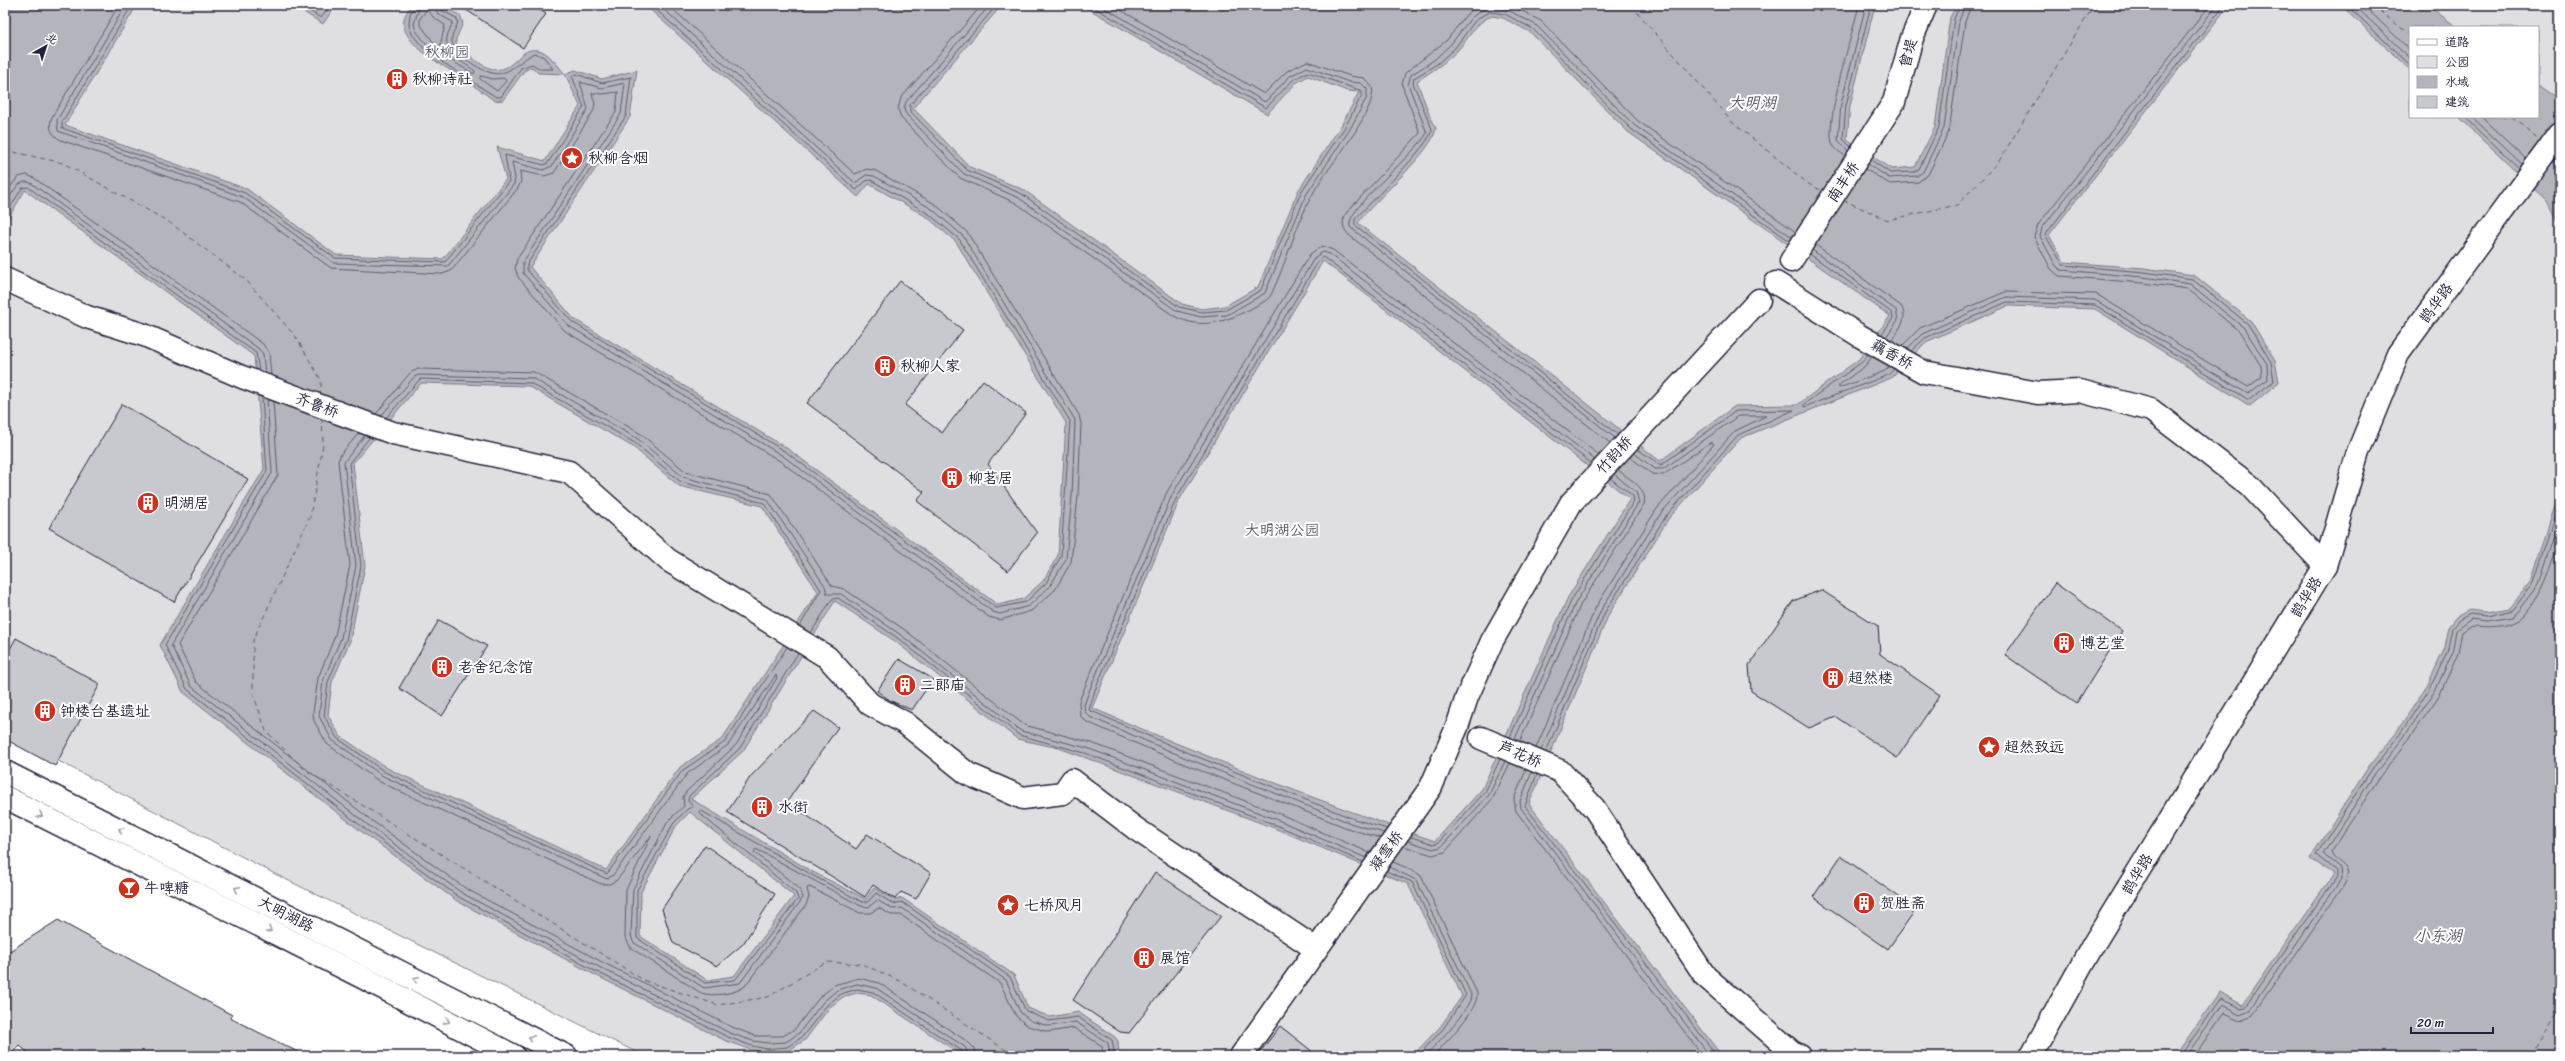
<svg xmlns="http://www.w3.org/2000/svg" width="2565" height="1061" font-family="Sriracha,'LXGW WenKai TC',sans-serif">
  <style>
    .green { fill: #dfdfe2; stroke: #80808e; fill-rule: evenodd }
    .water { fill: #b4b4bc; stroke: #7a7a88; fill-rule: evenodd }
    .lines { fill: none; stroke-linecap: round; stroke-linejoin: round }
    .shore { stroke: #5c5c6f; stroke-width: 1 }
    .ferry { stroke: #5c5c6f; stroke-width: 1; stroke-dasharray: 5 4; stroke-linecap: butt }
    .building { fill: #c8c8cf; stroke: #22223b }
    .minor-casing { stroke: #22223b; stroke-width: 25 }
    .major-casing { stroke: #22223b; stroke-width: 25 }
    .minor { stroke: #fff; stroke-width: 22 }
    .major { stroke: #fff; stroke-width: 22 }
    .oneway { stroke: #9c9ca7 }
    .labels { text-anchor: middle; stroke-width: 4; stroke-linejoin: round; paint-order: stroke }
    .park-label { font-size: 15px; fill: #5b5b6d; stroke: #fff }
    .street-label { font-size: 15px; fill: #22223b; stroke: #fff }
    .poi-label { font-size: 15px; fill: #22223b; stroke: #fff; text-anchor: start }
    .water-label { font-size: 16px; font-style: italic; fill: #5c5c6f; stroke: #fff }
  </style>
  <rect width="100%" height="100%" fill="#fff"/>
  <filter id="ink" filterUnits="userSpaceOnUse"><feTurbulence type="fractalNoise" baseFrequency=".025" numOctaves="2"/><feDisplacementMap in="SourceGraphic" scale="8" xChannelSelector="R" yChannelSelector="G"/><feConvolveMatrix kernelMatrix="1 2 1 2 8 2 1 2 1" color-interpolation-filters="sRGB"/></filter>
  <g filter="url(#ink)">
    <path class="green" d="M5,5H2560V1056H644L277,875L5,733ZM2410,27H2538V117H2410Z"/>
    <g class="water">
      <path d="M5,5H137L65,125L247,189L336,255L443,259L506,179L497,147L545,161L580,106L565,74L538,73L532,67L524,71L503,100L495,101C483,93 472,84 460,76C442,65 383,35 411,7L439,5L460,15L463,23L456,39V44C461,51 469,55 475,60C513,88 514,45 538,50C548,51 558,66 565,74L575,70L602,79L637,70L630,117L530,267L574,319L788,449L998,605L1023,599L1043,581L1058,555L1066,423L956,242L927,217L869,184L858,197L645,5H1002L913,108L970,167L1024,190L1182,304L1202,309L1225,306L1258,287L1298,191L1342,124L1359,92L1347,91L1308,76L1296,83L1267,114L1082,5H1875L1850,106L1847,139L1891,169L1915,167L1935,127L1950,17L1957,5H2229L2049,235L2064,262L2144,268L2194,275L2251,321L2275,361L2279,382L2250,406L2095,309L2008,306L1926,342L1891,378L1741,438L1669,518L1609,614L1529,804L1722,1056H1412L1440,1027L1462,996L1408,884L1274,828L1181,793L1059,748L1017,739L896,642L835,601L743,751L691,799L813,872L864,898L866,899L874,888L895,900L902,898L1014,975L1028,1008L1050,1017L1078,1012L1115,1037L1118,1041L1119,1056H963L871,995L857,993L843,997L830,1007L805,1040L788,1051L767,1053L751,1050L726,1041L595,975L457,901L362,832L183,692L160,645L264,469L254,356L25,190L5,224ZM1492,16L1503,18L1530,32L1628,132L1890,316L1859,359L1797,405L1735,406L1660,461L1358,223C1374,200 1434,151 1436,128L1432,122L1417,81C1431,72 1445,63 1457,51C1469,39 1475,22 1492,16ZM1323,261L1630,499L1568,597L1482,789L1435,841C1319,802 1205,756 1092,708L1180,499ZM421,383L528,386L633,447L679,486L762,506L818,592L722,739L680,767L606,870L387,768L340,736L328,715L332,682L350,641L365,566L353,463ZM690,812L794,896L734,976L707,980L640,936L641,892L676,826Z"/>
      <polygon points="292,5 336,5 323,24"/>
      <polygon points="2341,5 2427,5 2457,27 2410,27 2410,70"/>
      <polygon points="2538,85 2560,101 2560,225 2548,201 2459,117 2538,117"/>
      <polygon points="2560,490 2560,1056 2175,1056 2220,992 2242,1005 2333,874 2310,858 2369,766 2397,731 2427,686 2443,652 2448,627 2456,617 2469,610 2486,612 2510,608 2531,581"/>
    </g>
    <g class="lines">
      <g class="shore">
        <path d="M119,5L52,117C48,127 51,135 61,140L240,202L331,268L442,274L451,271L518,188L521,181L520,171L544,176L554,173L593,112L595,104L592,93L602,94L618,92L616,112L517,259L515,268L518,277L565,331L780,461L989,617L1000,620L1031,611L1055,590L1071,562L1078,496L1081,424L1079,415L967,232L935,204L876,171L867,169L855,174L668,5"/>
        <polyline points="126,5 57,120 58,131 243,197 334,263 448,266 514,184 515,178 512,162 543,170 552,166 588,109 580,82 602,88 625,83 621,114 523,262 523,273 569,326 783,456 993,612 1000,614 1029,606 1050,586 1066,559 1072,496 1075,420 963,236 932,209 874,176 866,175 855,183 659,5"/>
        <polyline points="132,5 62,122 62,128 245,193 335,258 445,262 509,181 505,155 544,165 548,163 584,107 572,76 576,74 602,83 631,77 626,116 527,264 527,270 572,322 786,452 996,608 1026,602 1046,583 1061,556 1070,421 959,239 929,214 871,180 866,181 856,190 651,5"/>
        <polyline points="300,5 321,18 331,5"/>
        <path d="M415,5L410,14L409,25L412,34L427,52L496,97H501L521,68L532,64L540,69H553L544,57L534,53C523,59 513,70 502,73C490,78 458,57 453,45C449,37 456,29 458,22L456,18L441,10L439,5"/>
        <path d="M420,5L414,24L416,31L430,48L474,74L475,71C464,63 444,53 447,37C448,32 451,27 453,22L438,14L434,5"/>
        <path d="M982,5L901,98L898,109L901,118L960,178L1016,203L1174,316C1202,331 1228,321 1254,307C1260,304 1267,301 1271,295C1289,257 1299,211 1323,177C1335,160 1378,107 1372,87L1364,78L1350,76L1307,61L1287,71L1264,94L1112,5"/>
        <polyline points="990,5 906,102 904,109 906,114 964,174 1019,198 1177,311 1201,317 1227,315 1265,293 1306,195 1350,129 1367,97 1367,89 1361,83 1349,82 1307,67 1290,76 1265,102 1100,5"/>
        <polyline points="997,5 910,105 910,111 967,170 1022,194 1179,307 1202,312 1226,310 1261,290 1301,192 1345,127 1362,95 1362,91 1308,72 1293,80 1266,108 1090,5"/>
        <path d="M1478,5L1466,15L1447,40L1405,73L1402,85L1420,133L1347,212C1341,221 1342,228 1349,235L1610,443"/>
        <polyline points="1511,5 1541,21 1638,121 1796,232"/>
        <polyline points="2347,5 2410,65"/>
        <polyline points="2354,5 2410,58"/>
        <polyline points="2363,5 2410,50"/>
        <polygon points="427,10 434,18 445,25 440,46 434,43 420,24 420,19"/>
        <polygon points="481,76 493,79 504,78 506,81 497,91 480,79"/>
        <polyline points="2465,117 2519,168"/>
        <polyline points="2472,117 2522,164"/>
        <polyline points="2481,117 2526,159"/>
        <polyline points="1851,147 1843,139 1846,105 1871,5"/>
        <polyline points="1848,151 1838,140 1841,104 1866,5"/>
        <path d="M1845,156C1840,152 1834,149 1832,143C1825,120 1853,32 1859,5"/>
        <polyline points="1871,160 1890,173 1915,172 1919,169 1939,127 1954,19 1960,5"/>
        <polyline points="1868,164 1889,178 1917,176 1923,172 1944,128 1959,21 1965,5"/>
        <polyline points="1865,169 1890,184 1918,182 1928,175 1949,131 1965,22 1971,5"/>
        <polyline points="5,194 18,177 27,175 34,178 263,344 269,353 271,375"/>
        <path d="M5,206C11,197 17,177 31,183L259,349L263,354L265,373"/>
        <polyline points="5,216 22,188 28,187 256,353 259,371"/>
        <path d="M1816,245L1901,306C1909,319 1899,329 1891,340"/>
        <polyline points="1812,250 1896,310 1898,320 1886,337"/>
        <polyline points="1810,254 1892,313 1893,318 1882,334"/>
        <polyline points="1902,346 1920,328 2005,292 2096,294 2248,387 2262,377 2261,366 2240,332 2188,289 2143,283 2059,276 2051,269 2034,237 2038,225 2210,5"/>
        <polyline points="1907,349 1922,334 2006,297 2095,300 2248,394 2268,379 2267,364 2244,328 2190,284 2143,277 2061,270 2056,266 2040,236 2042,228 2217,5"/>
        <polyline points="1911,351 1925,338 2007,302 2095,305 2249,400 2274,381 2271,362 2248,324 2192,279 2144,272 2063,265 2045,235 2224,5"/>
        <polyline points="1868,354 1862,362 1804,404 1804,407 1888,375 1894,369"/>
        <polyline points="1872,357 1865,366 1839,385 1839,388 1885,371 1890,366"/>
        <polyline points="262,397 267,471 165,645 187,689 365,829 459,897 597,972 728,1037 752,1046 767,1049 787,1047 802,1037 827,1005 841,994 857,989 873,992 962,1051 964,1056"/>
        <polyline points="267,399 272,473 171,645 191,686 368,825 462,893 599,967 730,1033 753,1041 768,1043 786,1042 799,1033 823,1002 837,990 857,984 876,988 965,1047 969,1056"/>
        <polyline points="273,401 278,475 178,645 196,682 371,820 465,888 602,962 732,1027 755,1036 783,1036 795,1029 819,998 834,985 859,978 879,983 968,1042 974,1048 975,1056"/>
        <polyline points="376,414 410,373 418,369 534,372 641,434 686,472 771,494 832,586 844,589 905,630 1024,725 1089,742 1280,814 1370,853"/>
        <polyline points="381,416 414,377 419,375 532,378 638,439 683,477 767,499 825,586 827,594 841,594 901,635 1021,731 1087,748 1278,820 1366,858"/>
        <polyline points="386,418 420,379 530,383 635,443 681,482 764,503 821,590 800,626"/>
        <path d="M359,433L341,454L338,461L350,565L335,636L318,678L313,713L314,721L327,744L380,782L601,884H610L617,880L651,836L626,890L625,937L631,948L701,993C712,997 736,994 745,986L806,905L809,897L807,888L810,887L860,913H870L879,908L891,915H901L1000,983L1016,1016L1028,1026L1049,1032L1074,1028L1102,1046L1103,1056"/>
        <polyline points="365,435 344,462 356,566 341,638 323,681 319,716 332,740 383,776 607,879 613,875 687,774 728,745 776,675 777,678 736,745 686,792 683,797 684,806 668,821 633,889 631,935 633,942 704,988 740,983 803,898 800,889 754,852 756,849 861,906 869,907 877,900 892,909 902,908 1006,980 1020,1012 1031,1021 1049,1026 1076,1022 1108,1043 1110,1056"/>
        <path d="M1618,435L1355,225V219C1369,204 1432,143 1432,129L1413,83L1414,78L1437,64L1455,48L1474,22L1483,15L1491,12L1505,14L1533,29L1631,129L1790,241"/>
        <polyline points="370,437 349,463 361,566 346,640 328,682 324,716 337,738 385,772 607,874 683,770 725,742 787,647"/>
        <path d="M1615,438L1350,227C1344,209 1416,154 1427,133L1408,84L1411,75L1434,60L1451,44L1471,18L1480,11L1491,7L1506,9L1536,25L1634,125L1792,237"/>
        <polyline points="811,633 832,599 838,598 899,639 1019,735 1085,753 1276,825 1363,862"/>
        <polyline points="798,653 740,748 689,796 688,801 693,807 687,809 673,824 637,890 637,938 705,983 735,980 798,899 796,893 699,813 700,810 812,875 862,902 868,902 876,893 893,904 902,902 1010,977 1026,1011 1049,1021 1078,1017 1112,1040 1115,1056"/>
        <polyline points="1510,737 1572,599 1634,501 1633,496 1610,478"/>
        <polyline points="1515,739 1576,602 1639,502 1636,492 1614,474"/>
        <path d="M1520,741L1581,604L1644,504C1648,488 1629,479 1618,470"/>
        <polyline points="1536,748 1596,607 1656,510 1714,444 1711,442 1663,475 1652,474 1630,457"/>
        <polyline points="1541,750 1601,610 1661,513 1735,431 1766,416 1738,416 1663,469 1655,469 1634,453"/>
        <polyline points="1546,752 1605,612 1666,516 1738,435 1794,410 1736,411 1661,465 1637,449"/>
        <polyline points="1526,770 1514,799 1516,811 1703,1056"/>
        <polyline points="1532,772 1520,801 1521,808 1710,1056"/>
        <polyline points="1537,774 1525,806 1717,1056"/>
        <polyline points="1387,829 1354,819 1188,753 1089,710 1095,690 1177,497 1319,260 1323,257 1591,463"/>
        <polyline points="1384,833 1353,824 1186,758 1090,717 1085,712 1084,705 1090,689 1172,495 1315,257 1323,252 1330,254 1595,460"/>
        <polyline points="1411,837 1434,844 1438,843 1485,792 1500,759"/>
        <polyline points="1380,838 1350,829 1184,764 1087,722 1080,716 1079,701 1167,492 1310,254 1322,246 1333,250 1599,455"/>
        <polyline points="1408,841 1433,849 1441,847 1489,795 1505,761"/>
        <polyline points="1404,846 1432,855 1445,852 1493,798 1510,763"/>
        <path d="M1393,862L1414,871L1421,876L1477,993C1479,1010 1445,1043 1433,1056"/>
        <path d="M1389,867L1416,880L1471,994C1472,1009 1436,1044 1425,1056"/>
        <polyline points="1386,871 1412,882 1466,995 1443,1029 1418,1056"/>
        <polyline points="2180,1056 2221,999 2240,1008 2245,1007 2336,877 2336,871 2316,855 2372,769 2400,734 2430,688 2447,653 2452,628 2459,620 2470,614 2487,616 2513,610 2534,582 2560,503"/>
        <polyline points="2186,1056 2222,1005 2240,1014 2250,1010 2341,879 2340,868 2323,854 2376,772 2404,737 2435,691 2452,654 2456,630 2471,619 2487,621 2512,617 2517,613 2539,585 2560,519"/>
        <path d="M2194,1056L2224,1013L2240,1020L2253,1015L2345,883C2354,865 2336,864 2331,852L2381,775L2409,740L2440,694L2457,656L2462,633L2472,626C2486,627 2506,628 2518,620C2540,606 2552,562 2560,539"/>
      </g>
      <g class="ferry">
        <polyline points="1631,5 1732,122 1810,185 1823,191"/>
        <polyline points="2372,5 2410,35"/>
        <polyline points="2512,117 2541,141"/>
        <polyline points="5,150 63,163 169,222 246,280 296,337 321,380 321,395"/>
        <polyline points="1843,200 1888,220 1957,205 1999,161 2094,5"/>
        <polyline points="322,418 323,445 310,517 253,640 253,693 266,731 304,769 645,981 718,1005 768,997 826,962 862,964 900,981 1015,1056"/>
        <polyline points="2531,1056 2560,1005"/>
      </g>
    </g>
    <g class="building">
      <polygon points="459,5 532,5 546,14 523,48"/>
      <polygon points="900,281 963,330 905,405 942,433 983,380 1026,413 988,464 1037,533 1008,571 917,501 924,492 807,403"/>
      <polygon points="122,404 248,479 174,602 49,528"/>
      <polygon points="2055,583 2122,631 2076,704 2005,655"/>
      <polygon points="1821,590 1878,626 1880,654 1940,695 1897,758 1836,717 1809,728 1751,691 1749,665 1793,601"/>
      <polygon points="439,620 487,646 442,716 399,688"/>
      <polygon points="16,638 100,684 55,766 5,739 5,658"/>
      <polygon points="899,659 933,679 912,710 891,701 877,691"/>
      <polygon points="814,711 838,727 787,802 856,849 867,834 931,873 916,899 901,892 895,899 873,885 865,897 727,812 751,776"/>
      <polygon points="705,845 775,894 743,944 717,966 673,943 662,909"/>
      <polygon points="1841,856 1916,909 1888,949 1813,897"/>
      <polygon points="1155,872 1221,916 1129,1033 1120,1032 1073,1000"/>
      <polygon points="58,920 232,1015 230,1018 306,1056 32,1056 19,1045 10,1056 5,1056 5,954"/>
      <polygon points="1280,1026 1318,1056 1257,1056"/>
    </g>
    <g class="lines">
      <g class="minor-casing">
        <g id="minor">
          <polyline points="1791,261 1894,102 1912,38 1926,5"/>
          <polyline points="5,279 87,317 144,335 242,377 393,433 569,472 668,560 827,657 870,704 905,723 968,774 1023,798 1063,793 1072,780 1136,829 1316,949"/>
          <polyline points="1776,283 1860,336 1924,372 2038,393 2080,391 2151,410 2249,485 2325,566"/>
          <polyline points="1481,738 1560,771 1594,808 1705,976 1792,1052 1800,1056"/>
          <polyline points="1241,1056 1431,787 1457,727 1467,697 1492,641 1571,503 1759,300"/>
          <polyline points="2031,1056 2093,945 2325,566 2358,452 2398,354 2560,133"/>
        </g>
      </g>
      <g class="major-casing">
        <g id="major">
          <polyline points="5,772 566,1056"/>
          <polyline points="5,797 360,976 514,1056"/>
        </g>
      </g>
      <use href="#minor" class="minor"/>
      <use href="#major" class="major"/>
    </g>
    <defs><path id="oneway-chevron" d="M-2-3.5L2.5 0L-2 3.5" fill="none" stroke-width="1.6" stroke-linecap="round" stroke-linejoin="round"/></defs>
    <g class="oneway">
      <use href="#oneway-chevron" transform="translate(40 815) rotate(27)"/>
      <use href="#oneway-chevron" transform="translate(121 830) rotate(-153)"/>
      <use href="#oneway-chevron" transform="translate(237 889) rotate(-153)"/>
      <use href="#oneway-chevron" transform="translate(269 930) rotate(27)"/>
      <use href="#oneway-chevron" transform="translate(416 979) rotate(-153)"/>
      <use href="#oneway-chevron" transform="translate(447 1021) rotate(28)"/>
      <use href="#oneway-chevron" transform="translate(531 1038) rotate(-153)"/>
    </g>
  </g>
  <defs>
    <g id="building-disc" transform="scale(1.15)"><circle r="9.5" fill="#c8321e" stroke="#fff"/><path d="M-4-6H4V6H1V3H-1V6H-4ZM-2.5-4.3h1.7v1.8h-1.7ZM.8-4.3h1.7v1.8H.8ZM-2.5-1h1.7V.8h-1.7ZM.8-1h1.7V.8H.8Z" fill="#fff"/></g>
    <g id="sight-disc" transform="scale(1.15)"><circle r="9.5" fill="#c8321e" stroke="#fff"/><path d="M0-6L1.8-2.2L6-1.7L2.9 1.2L3.7 5.4L0 3.3L-3.7 5.4L-2.9 1.2L-6-1.7L-1.8-2.2Z" fill="#fff"/></g>
    <g id="bar-disc" transform="scale(1.15)"><circle r="9.5" fill="#c8321e" stroke="#fff"/><path d="M-6-5H6L.8 .8V4.5H3.5V6h-7V4.5H-.8V.8Z" fill="#fff"/></g>
  </defs>
  <g fill-rule="evenodd">
    <use href="#building-disc" x="397" y="79"/>
    <use href="#sight-disc" x="572" y="158"/>
    <use href="#building-disc" x="885" y="366"/>
    <use href="#building-disc" x="952" y="478"/>
    <use href="#building-disc" x="148" y="503"/>
    <use href="#building-disc" x="2064" y="643"/>
    <use href="#building-disc" x="442" y="667"/>
    <use href="#building-disc" x="1833" y="678"/>
    <use href="#building-disc" x="905" y="685"/>
    <use href="#building-disc" x="45" y="711"/>
    <use href="#sight-disc" x="1989" y="747"/>
    <use href="#building-disc" x="762" y="807"/>
    <use href="#bar-disc" x="129" y="888"/>
    <use href="#building-disc" x="1864" y="903"/>
    <use href="#sight-disc" x="1008" y="905"/>
    <use href="#building-disc" x="1144" y="958"/>
  </g>
  <g class="labels">
    <g class="park-label">
      <text x="447" y="57">秋柳园</text>
      <text x="1282" y="535">大明湖公园</text>
    </g>
    <g class="street-label">
      <text transform="translate(1908 53) rotate(-74)" y="5">曾堤</text>
      <text transform="translate(1843 182) rotate(-57)" y="5">南丰桥</text>
      <text transform="translate(2436 303) rotate(-54)" y="5">鹊华路</text>
      <text transform="translate(1892 354) rotate(29)" y="5">藕香桥</text>
      <text transform="translate(317 405) rotate(20)" y="5">齐鲁桥</text>
      <text transform="translate(1614 455) rotate(-48)" y="5">竹韵桥</text>
      <text transform="translate(2306 597) rotate(-59)" y="5">鹊华路</text>
      <text transform="translate(1520 754) rotate(23)" y="5">芦花桥</text>
      <text transform="translate(1386 851) rotate(-54)" y="5">凝雪桥</text>
      <text transform="translate(2137 874) rotate(-59)" y="5">鹊华路</text>
      <text transform="translate(286 914) rotate(27)" y="5">大明湖路</text>
    </g>
    <g class="poi-label">
      <text x="412" y="84">秋柳诗社</text>
      <text x="588" y="163">秋柳含烟</text>
      <text x="900" y="371">秋柳人家</text>
      <text x="968" y="483">柳茗居</text>
      <text x="164" y="508">明湖居</text>
      <text x="2080" y="648">博艺堂</text>
      <text x="458" y="672">老舍纪念馆</text>
      <text x="1848" y="683">超然楼</text>
      <text x="920" y="690">二郎庙</text>
      <text x="60" y="716">钟楼台基遗址</text>
      <text x="2004" y="752">超然致远</text>
      <text x="778" y="812">水街</text>
      <text x="144" y="893">牛啤糖</text>
      <text x="1880" y="908">贺胜斋</text>
      <text x="1024" y="910">七桥风月</text>
      <text x="1160" y="963">展馆</text>
    </g>
    <g class="water-label">
      <text x="1752" y="108">大明湖</text>
      <text x="2438" y="941">小东湖</text>
    </g>
  </g>
  <rect width="2565" height="1061" fill="none" stroke="#fff" stroke-width="20"/>
  <rect x="10" y="10" width="2545" height="1041" fill="none" stroke="#22223b" stroke-width="1.5" filter="url(#ink)"/>
  <rect x="2409" y="26" width="130" height="92" fill="#ffffff" stroke="#a7a7b1"/>
  <rect x="2417" y="39" width="20" height="6" fill="#ffffff" stroke="#a7a7b1"/>
  <text x="2445" y="46" font-size="12" fill="#22223b">道路</text>
  <rect x="2417" y="56" width="20" height="12" fill="#dfdfe2" stroke="#a7a7b1"/>
  <text x="2445" y="66" font-size="12" fill="#22223b">公园</text>
  <rect x="2417" y="76" width="20" height="12" fill="#b4b4bc" stroke="#a7a7b1"/>
  <text x="2445" y="86" font-size="12" fill="#22223b">水域</text>
  <rect x="2417" y="96" width="20" height="12" fill="#c8c8cf" stroke="#a7a7b1"/>
  <text x="2445" y="106" font-size="12" fill="#22223b">建筑</text>
  <g transform="translate(46 46) rotate(39)" stroke="#ffffff" stroke-width="3" paint-order="stroke">
  <path d="M0-3L7 15L0 10L-7 15Z" fill="#22223b"/>
  <text y="-6" font-size="11" font-weight="bold" text-anchor="middle" fill="#22223b">北</text>
  </g>
  <path d="M2411 1027v6h82v-6" fill="none" stroke="#22223b" stroke-width="2"/>
  <text x="2417" y="1027" font-size="12" fill="#22223b" stroke="#ffffff" stroke-width="3" paint-order="stroke">20 m</text>
</svg>
